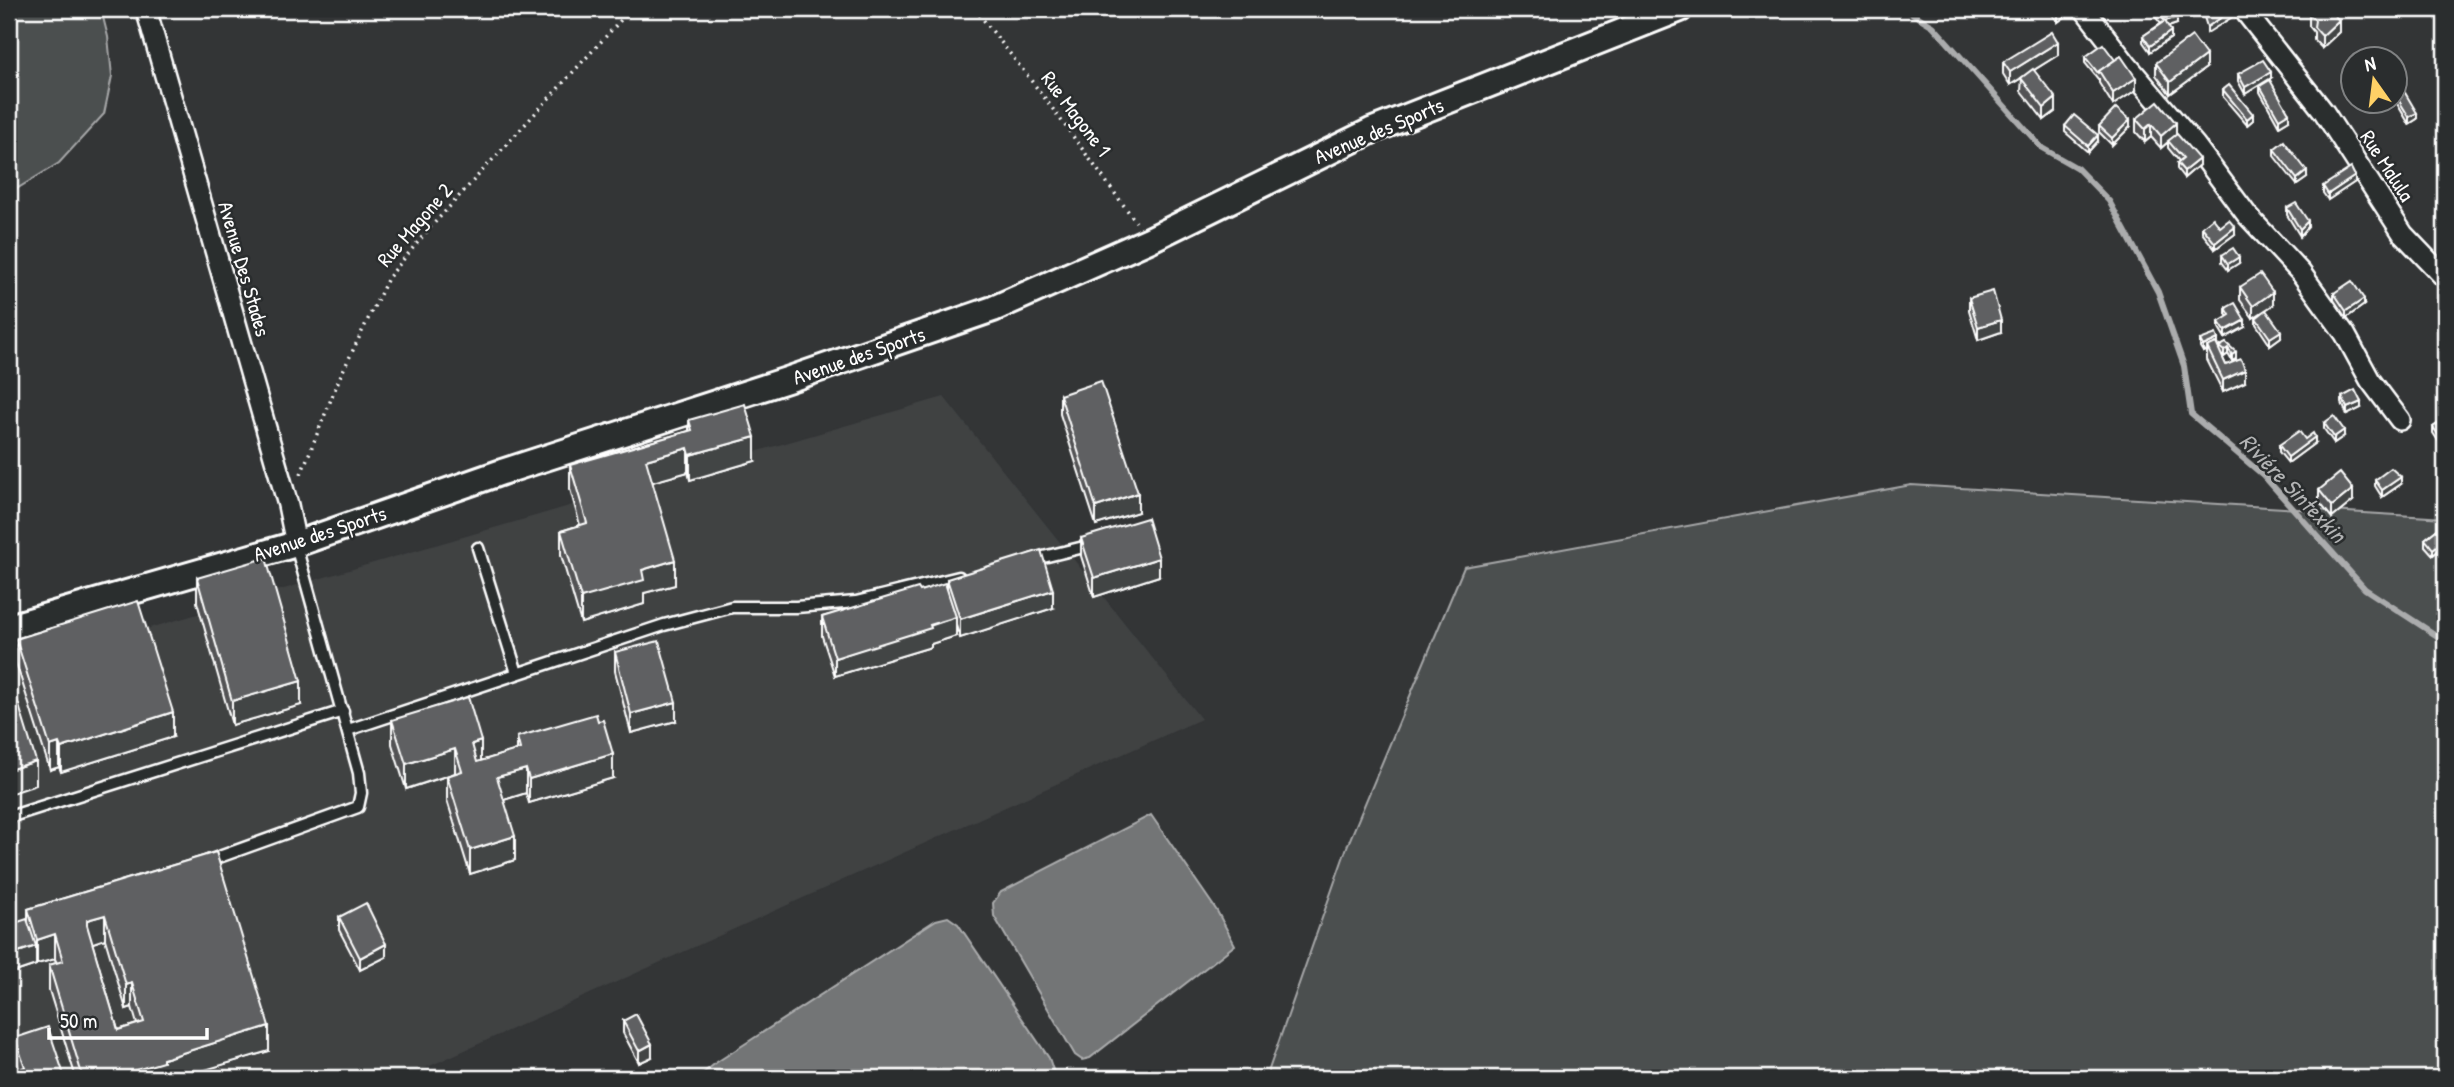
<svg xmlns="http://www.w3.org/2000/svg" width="2454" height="1087" font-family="'Patrick Hand',sans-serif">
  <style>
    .built { fill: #404243 }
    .green { fill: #4c4f50; stroke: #a6a7a8; stroke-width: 2 }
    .water { fill: #737576; stroke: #abacad; stroke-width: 2 }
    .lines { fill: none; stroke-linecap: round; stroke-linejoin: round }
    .stream { stroke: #abacad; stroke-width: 6 }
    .service-casing { stroke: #fff; stroke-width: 15 }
    .minor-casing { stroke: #fff; stroke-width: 24 }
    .tertiary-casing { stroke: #fff; stroke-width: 30 }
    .path { stroke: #fff; stroke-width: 3.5; stroke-dasharray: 2 5; stroke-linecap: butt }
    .service { stroke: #2a2d2e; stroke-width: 10 }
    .minor { stroke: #2a2d2e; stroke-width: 19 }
    .tertiary { stroke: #2a2d2e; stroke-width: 24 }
    .wall { fill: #525354; stroke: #fff; stroke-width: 2; fill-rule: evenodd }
    .shaded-wall { fill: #424445; stroke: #fff; stroke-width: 2 }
    .building { fill: #5f6162; stroke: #fff; stroke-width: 2; fill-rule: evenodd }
    .labels { text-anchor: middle; stroke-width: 5; stroke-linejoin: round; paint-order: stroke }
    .street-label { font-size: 21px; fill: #fff; stroke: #2a2d2e }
    .water-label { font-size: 23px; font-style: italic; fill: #b2b3b4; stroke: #2a2d2e }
  </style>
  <rect width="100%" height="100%" fill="#333536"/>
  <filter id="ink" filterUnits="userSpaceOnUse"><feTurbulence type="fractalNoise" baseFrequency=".0143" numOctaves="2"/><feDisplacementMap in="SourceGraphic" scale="14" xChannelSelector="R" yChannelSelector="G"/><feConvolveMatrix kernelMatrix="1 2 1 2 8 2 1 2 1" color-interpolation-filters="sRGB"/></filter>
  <g filter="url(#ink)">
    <polygon class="built" points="944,397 1201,719 403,1078 9,1078 9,669"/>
    <g class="green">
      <polygon points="9,9 101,9 108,37 112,76 104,114 59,163 18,188 9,190"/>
      <polygon points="1911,485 2445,518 2445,1078 1266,1078 1348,844 1464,567"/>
    </g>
    <g class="water">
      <polygon points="1151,815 1217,911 1235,945 1090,1058 1082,1060 1075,1055 994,916 993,903 1001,892"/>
      <polygon points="948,917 958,924 1049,1058 1054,1073 1053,1078 697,1078 717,1062 936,920"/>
    </g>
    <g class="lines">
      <polyline class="stream" points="1905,9 1933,26 2042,148 2077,168 2109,201 2158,292 2184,366 2191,414 2263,475 2365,589 2445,641"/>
      <g class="service-casing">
        <g id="service">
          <polyline points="478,548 517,673"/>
          <polyline points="1031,560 1092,545"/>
          <polyline points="348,730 664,625 732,607 796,607 856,602 959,577"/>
          <polyline points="9,817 343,711"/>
          <polyline points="208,861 358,807 361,793 359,773 296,546"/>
        </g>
      </g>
      <g class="minor-casing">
        <g id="minor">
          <polyline points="146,9 288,505 296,544"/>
          <polyline points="2084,9 2128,66 2195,145 2247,215 2301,273 2345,334 2370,380 2400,420"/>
          <polyline points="2243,9 2324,112 2403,234 2445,278"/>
        </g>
      </g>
      <g class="tertiary-casing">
        <polyline id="tertiary" points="9,627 296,544 502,472 787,380 993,309 1149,240 1371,131 1680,9"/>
      </g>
      <g class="path">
        <polyline points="975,9 1044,97 1136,222"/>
        <polyline points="301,474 340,377 388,278 428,230 631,9"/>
      </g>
      <use href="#service" class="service"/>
      <use href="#minor" class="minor"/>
      <use href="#tertiary" class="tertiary"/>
    </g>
    <g class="wall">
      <polygon points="2048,9 2075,9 2058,22"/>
      <polygon points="2149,9 2169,9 2177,24 2168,27 2171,38 2150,52 2143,42 2143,36 2161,24"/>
      <polygon points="2309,14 2339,32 2322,48 2314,40 2314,32 2309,26"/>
      <polygon points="2058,55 2034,70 2056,111 2044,120 2021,91 2022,78 2010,85 2003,74 2003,62"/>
      <polygon points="2085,57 2136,90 2113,105 2099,83 2099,79 2098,79 2085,63"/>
      <polygon points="2156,63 2206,68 2170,94 2156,75"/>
      <polygon points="2238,74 2271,78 2245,94 2238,81"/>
      <polygon points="2260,86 2289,120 2279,126 2260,92"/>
      <polygon points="2223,90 2253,120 2247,125 2223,97"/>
      <polygon points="2396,96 2417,119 2409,124 2396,102"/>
      <polygon points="2136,119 2176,134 2199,165 2184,178 2177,169 2177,163 2179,161 2168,148 2168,142 2161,148 2151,137 2145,142 2136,132"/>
      <polygon points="2065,126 2098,141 2088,152 2065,132"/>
      <polygon points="2099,126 2130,127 2112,145 2099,132"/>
      <polygon points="2274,149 2307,178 2297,185 2274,156"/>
      <polygon points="2355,182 2328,200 2323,193 2323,186"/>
      <polygon points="2287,208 2308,227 2300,236 2287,215"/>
      <polygon points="2202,227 2220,227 2235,234 2215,249 2202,233"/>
      <polygon points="2222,255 2239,263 2228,270 2222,262"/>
      <polygon points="2240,287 2273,305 2253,318 2240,300"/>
      <polygon points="2334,293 2364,305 2346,318 2334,300"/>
      <polygon points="1969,298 2001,332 1978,340 1969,310"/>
      <polygon points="2226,308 2245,327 2225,338 2219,328 2219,322 2228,317 2226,314"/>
      <polygon points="2256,318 2281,337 2270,345 2256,324"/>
      <polygon points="2200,340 2218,345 2217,346 2219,351 2219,347 2226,343 2236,359 2232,361 2228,354 2224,357 2221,355 2226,365 2245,382 2223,392 2207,360 2207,350 2203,352 2200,347"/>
      <polygon points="1060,395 1138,512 1096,525 1060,414"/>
      <polygon points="2342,397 2361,408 2347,415 2342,403"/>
      <polygon points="2445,419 2445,451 2433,433 2433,427"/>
      <polygon points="689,420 755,461 690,480 688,472 652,482 675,585 644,593 644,604 581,623 561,555 561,531 580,525 570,489 570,465 689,431"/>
      <polygon points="2324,423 2344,436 2334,443 2324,429"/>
      <polygon points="2315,443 2288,463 2279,452 2279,445"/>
      <polygon points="2375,480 2401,484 2382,497 2375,486"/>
      <polygon points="2319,490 2353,501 2332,518 2319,502"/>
      <polygon points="2445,523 2445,545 2433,555 2425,546 2425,539"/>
      <polygon points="1081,538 1159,576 1094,597 1081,556"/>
      <polygon points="197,578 301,705 232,725 197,602"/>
      <polygon points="947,579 1053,608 960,638 956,625 956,636 931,644 931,647 835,676 822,636 822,617 920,591 947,589"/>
      <polygon points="16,639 173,737 61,772 59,767 50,770 16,663"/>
      <polygon points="615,652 676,721 631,733 615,671"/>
      <polygon points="392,720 481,761 517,750 517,737 613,778 529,803 526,793 504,800 515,860 470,874 447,800 447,776 406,789 392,744"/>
      <path d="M216,852L269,1051L197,1072L199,1078H182V1077L180,1078H76L49,990V965L57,963L55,959L37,964L36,960V965L9,974V925L28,921V909ZM105,939L126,1009L132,1007L137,1024L118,1030L92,943Z"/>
      <polygon points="339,917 386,957 360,970 339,930"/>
      <polygon points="623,1021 652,1057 639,1063 623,1033"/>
      <polygon points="15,1038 65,1078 22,1078 15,1057"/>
    </g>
    <g class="shaded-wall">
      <polygon points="2058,9 2075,9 2058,22"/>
      <polygon points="2185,9 2194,9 2185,15"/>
      <polygon points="2234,9 2234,16 2207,33 2207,27"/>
      <polygon points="2177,17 2177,24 2165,28 2165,21"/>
      <polygon points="2339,20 2339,32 2322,48 2322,36"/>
      <polygon points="2171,31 2171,38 2150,52 2150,46"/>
      <polygon points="2058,42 2058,55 2010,85 2010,72"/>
      <polygon points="2206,55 2206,68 2170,94 2170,82"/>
      <polygon points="2271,72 2271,78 2245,94 2245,87"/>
      <polygon points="2136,78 2136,90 2113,105 2113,93"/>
      <polygon points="2056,98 2056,111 2044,120 2044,108"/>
      <polygon points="2289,113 2289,120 2279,126 2279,119"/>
      <polygon points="2417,113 2417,119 2409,124 2409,117"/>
      <polygon points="2253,114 2253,120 2247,125 2247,119"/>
      <polygon points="2130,120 2130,127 2112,145 2112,138"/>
      <polygon points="2176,123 2176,135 2161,148 2161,136"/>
      <polygon points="2151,124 2151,137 2145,142 2145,129"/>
      <polygon points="2098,135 2098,141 2088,152 2088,146"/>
      <polygon points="2199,159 2199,165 2184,178 2184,171"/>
      <polygon points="2307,171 2307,178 2297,185 2297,179"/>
      <polygon points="2355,176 2355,182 2328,200 2328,194"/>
      <polygon points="2308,221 2308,227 2300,236 2300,229"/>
      <polygon points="2235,227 2235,234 2215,249 2215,243"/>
      <polygon points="2239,257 2239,263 2228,270 2228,264"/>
      <polygon points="2273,292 2273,305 2253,318 2253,306"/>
      <polygon points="2364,299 2364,305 2346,318 2346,311"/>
      <polygon points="2001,320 2001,332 1978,340 1978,327"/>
      <polygon points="2245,320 2245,327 2225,338 2225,331"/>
      <polygon points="2281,331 2281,337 2270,345 2270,338"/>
      <polygon points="2218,339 2218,345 2208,350 2207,347 2207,350 2203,352 2203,346"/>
      <polygon points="2228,348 2228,354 2224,357 2224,351"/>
      <polygon points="2236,352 2236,359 2232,361 2232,355"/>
      <polygon points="2245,370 2245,382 2223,392 2223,380"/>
      <polygon points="2361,402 2361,408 2347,415 2347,408"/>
      <polygon points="2344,430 2344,436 2334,443 2334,437"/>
      <polygon points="755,437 755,461 690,480 690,455"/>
      <polygon points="2315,437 2315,443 2288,463 2288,457"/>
      <polygon points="688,448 688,472 646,484 646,460"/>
      <polygon points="2401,477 2401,484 2382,497 2382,490"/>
      <polygon points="2353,489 2353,501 2332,518 2332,506"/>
      <polygon points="1138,493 1138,512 1096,525 1096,507"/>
      <polygon points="2445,539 2445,545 2433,555 2433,549"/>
      <polygon points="1159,558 1159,576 1094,597 1094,578"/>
      <polygon points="675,560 675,585 644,593 644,604 581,623 581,598 642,570"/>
      <polygon points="1053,590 1053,608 960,638 960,619"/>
      <polygon points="956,617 956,636 931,644 931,647 835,676 835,658"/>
      <polygon points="301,681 301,705 232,725 232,701"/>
      <polygon points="676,702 676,721 631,733 631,714"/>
      <polygon points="173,712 173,737 61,772 61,748"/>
      <polygon points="481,741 481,765 472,768 472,744"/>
      <polygon points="59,743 59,767 50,770 50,746"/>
      <polygon points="455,749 455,773 406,789 406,764"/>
      <polygon points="613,754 613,778 529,803 529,779"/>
      <polygon points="36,761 36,785 9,794 9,770"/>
      <polygon points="526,769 526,793 497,802 497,777"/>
      <polygon points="515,836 515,860 470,874 470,850"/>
      <polygon points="105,915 105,939 87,945 87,920"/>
      <polygon points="55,934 55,959 37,964 37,940"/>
      <polygon points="386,944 386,957 360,970 360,958"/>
      <polygon points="36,946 36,965 9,974 9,955"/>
      <polygon points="132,983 132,1007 126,1009 126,985"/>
      <polygon points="269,1026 269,1051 178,1078 109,1078 163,1059"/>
      <polygon points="12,1043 12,1062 9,1063 9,1044"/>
      <polygon points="652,1044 652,1057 639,1063 639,1051"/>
    </g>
    <g class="building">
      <polygon points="2154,9 2169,9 2177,17 2165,21"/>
      <polygon points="2217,9 2234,9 2207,27 2204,17"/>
      <polygon points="2314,9 2328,9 2339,20 2322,36 2314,27 2315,20 2309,14"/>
      <polygon points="2165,21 2171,31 2150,46 2143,36"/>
      <polygon points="2052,32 2058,42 2010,72 2003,62"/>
      <polygon points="2192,36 2206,55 2170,82 2156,63"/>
      <polygon points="2103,44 2115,60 2099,71 2099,72 2098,73 2085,57"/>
      <polygon points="2121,56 2136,78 2113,93 2099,71"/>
      <polygon points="2263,60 2271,72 2245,87 2238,74"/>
      <polygon points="2033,69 2056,98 2044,108 2021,78"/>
      <polygon points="2270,80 2289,113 2279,119 2260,86"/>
      <polygon points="2229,85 2253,114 2247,119 2223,90"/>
      <polygon points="2404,91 2417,113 2409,117 2396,96"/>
      <polygon points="2158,101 2176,123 2161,136 2151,124 2145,129 2136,119"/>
      <polygon points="2116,108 2130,120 2112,138 2099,126"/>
      <polygon points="2074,115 2098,135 2088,146 2065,126"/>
      <polygon points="2177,134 2199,159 2184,171 2177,163 2183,158 2168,141"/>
      <polygon points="2284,141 2307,171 2297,179 2274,149"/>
      <polygon points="2351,168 2355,176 2328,194 2323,186"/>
      <polygon points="2296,203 2308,221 2300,229 2287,208"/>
      <polygon points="2213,218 2220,227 2229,220 2235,227 2215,243 2202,227"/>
      <polygon points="2233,248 2239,257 2228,264 2222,255"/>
      <polygon points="2260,274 2273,292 2253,306 2240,287"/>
      <polygon points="2352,281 2364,299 2346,311 2334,293"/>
      <polygon points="1993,291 2001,320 1978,327 1969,298"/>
      <polygon points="2235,303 2245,320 2225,331 2219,322 2230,315 2226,308"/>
      <polygon points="2266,310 2281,331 2270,338 2256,318"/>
      <polygon points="2216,334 2218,339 2203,346 2200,340"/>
      <polygon points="2216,343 2226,365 2241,359 2245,370 2223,380 2207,347"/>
      <polygon points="2226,343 2236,352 2232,355 2228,348 2224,351 2219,347"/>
      <polygon points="1101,381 1138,493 1096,507 1060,395"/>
      <polygon points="2355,390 2361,402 2347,408 2342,397"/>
      <polygon points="745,404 755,437 690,455 688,448 646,460 675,560 642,570 644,580 581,598 561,531 587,523 570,465 692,430 689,420"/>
      <polygon points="2334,416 2344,430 2334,437 2324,423"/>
      <polygon points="2445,419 2445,444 2433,427"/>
      <polygon points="2299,431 2305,439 2313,433 2315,437 2288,457 2279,445"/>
      <polygon points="2391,468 2401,477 2382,490 2375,480"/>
      <polygon points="2340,473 2353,489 2332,506 2319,490"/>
      <polygon points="1147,518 1159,558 1094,578 1081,538"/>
      <polygon points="2445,523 2445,539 2433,549 2425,539"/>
      <polygon points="1041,550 1053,590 960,619 947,579"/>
      <polygon points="266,558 301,681 232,701 197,578"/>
      <polygon points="945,583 956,617 930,625 931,628 835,658 822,617 918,588 920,591"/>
      <polygon points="138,601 173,712 61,748 59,743 50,746 16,639"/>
      <polygon points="659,641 676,702 631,714 615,652"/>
      <polygon points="9,673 36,761 9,770"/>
      <polygon points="468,697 481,741 472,744 477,762 520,749 517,737 596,714 598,721 603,720 613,754 529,779 526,769 497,777 515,836 470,850 447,776 462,771 455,749 406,764 392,720"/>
      <path d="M216,852L269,1026L163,1059V1062L109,1078H83L49,965L63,961L55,934L37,940L28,909ZM105,915L126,985L132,983L144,1022L118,1030L87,925V920Z"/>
      <polygon points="366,903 386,944 360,958 339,917"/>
      <polygon points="27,919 36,946 9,955 9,925"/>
      <polygon points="636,1014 652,1044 639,1051 623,1021"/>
      <polygon points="48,1027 65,1078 25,1078 22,1068 25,1067 15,1038"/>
      <polygon points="9,1032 12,1043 9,1044"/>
      <polygon points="177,1070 180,1078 151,1078"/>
      <polygon points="197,1072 199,1078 183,1078 182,1076"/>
    </g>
  </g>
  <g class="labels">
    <g class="street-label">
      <text transform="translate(1076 114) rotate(53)" y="7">Rue Magone 1</text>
      <text transform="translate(1379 131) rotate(-23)" y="7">Avenue des Sports</text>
      <text transform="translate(2387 166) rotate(57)" y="7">Rue Malula</text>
      <text transform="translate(415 225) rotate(-49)" y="7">Rue Magone 2</text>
      <text transform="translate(244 269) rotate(74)" y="7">Avenue Des Stades</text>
      <text transform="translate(859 356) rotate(-19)" y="7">Avenue des Sports</text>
      <text transform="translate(320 534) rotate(-18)" y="7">Avenue des Sports</text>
    </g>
    <g class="water-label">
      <text transform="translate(2293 488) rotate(46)" y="8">Riviére Sintexkin</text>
    </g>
  </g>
  <rect width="2454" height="1087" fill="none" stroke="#2a2d2e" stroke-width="35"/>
  <rect x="18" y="18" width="2419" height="1052" fill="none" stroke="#fff" stroke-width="2.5" filter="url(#ink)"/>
  <g transform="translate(2374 80) rotate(346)"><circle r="33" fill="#2a2d2e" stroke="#7f8182" stroke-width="2"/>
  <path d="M0-5L12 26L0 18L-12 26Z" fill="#ffd166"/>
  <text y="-10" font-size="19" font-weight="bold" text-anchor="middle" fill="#ffffff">N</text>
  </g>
  <path d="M49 1028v10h158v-10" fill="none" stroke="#ffffff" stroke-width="3.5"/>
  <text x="60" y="1028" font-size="21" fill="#ffffff" stroke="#2a2d2e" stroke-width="5" paint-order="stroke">50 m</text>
</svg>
